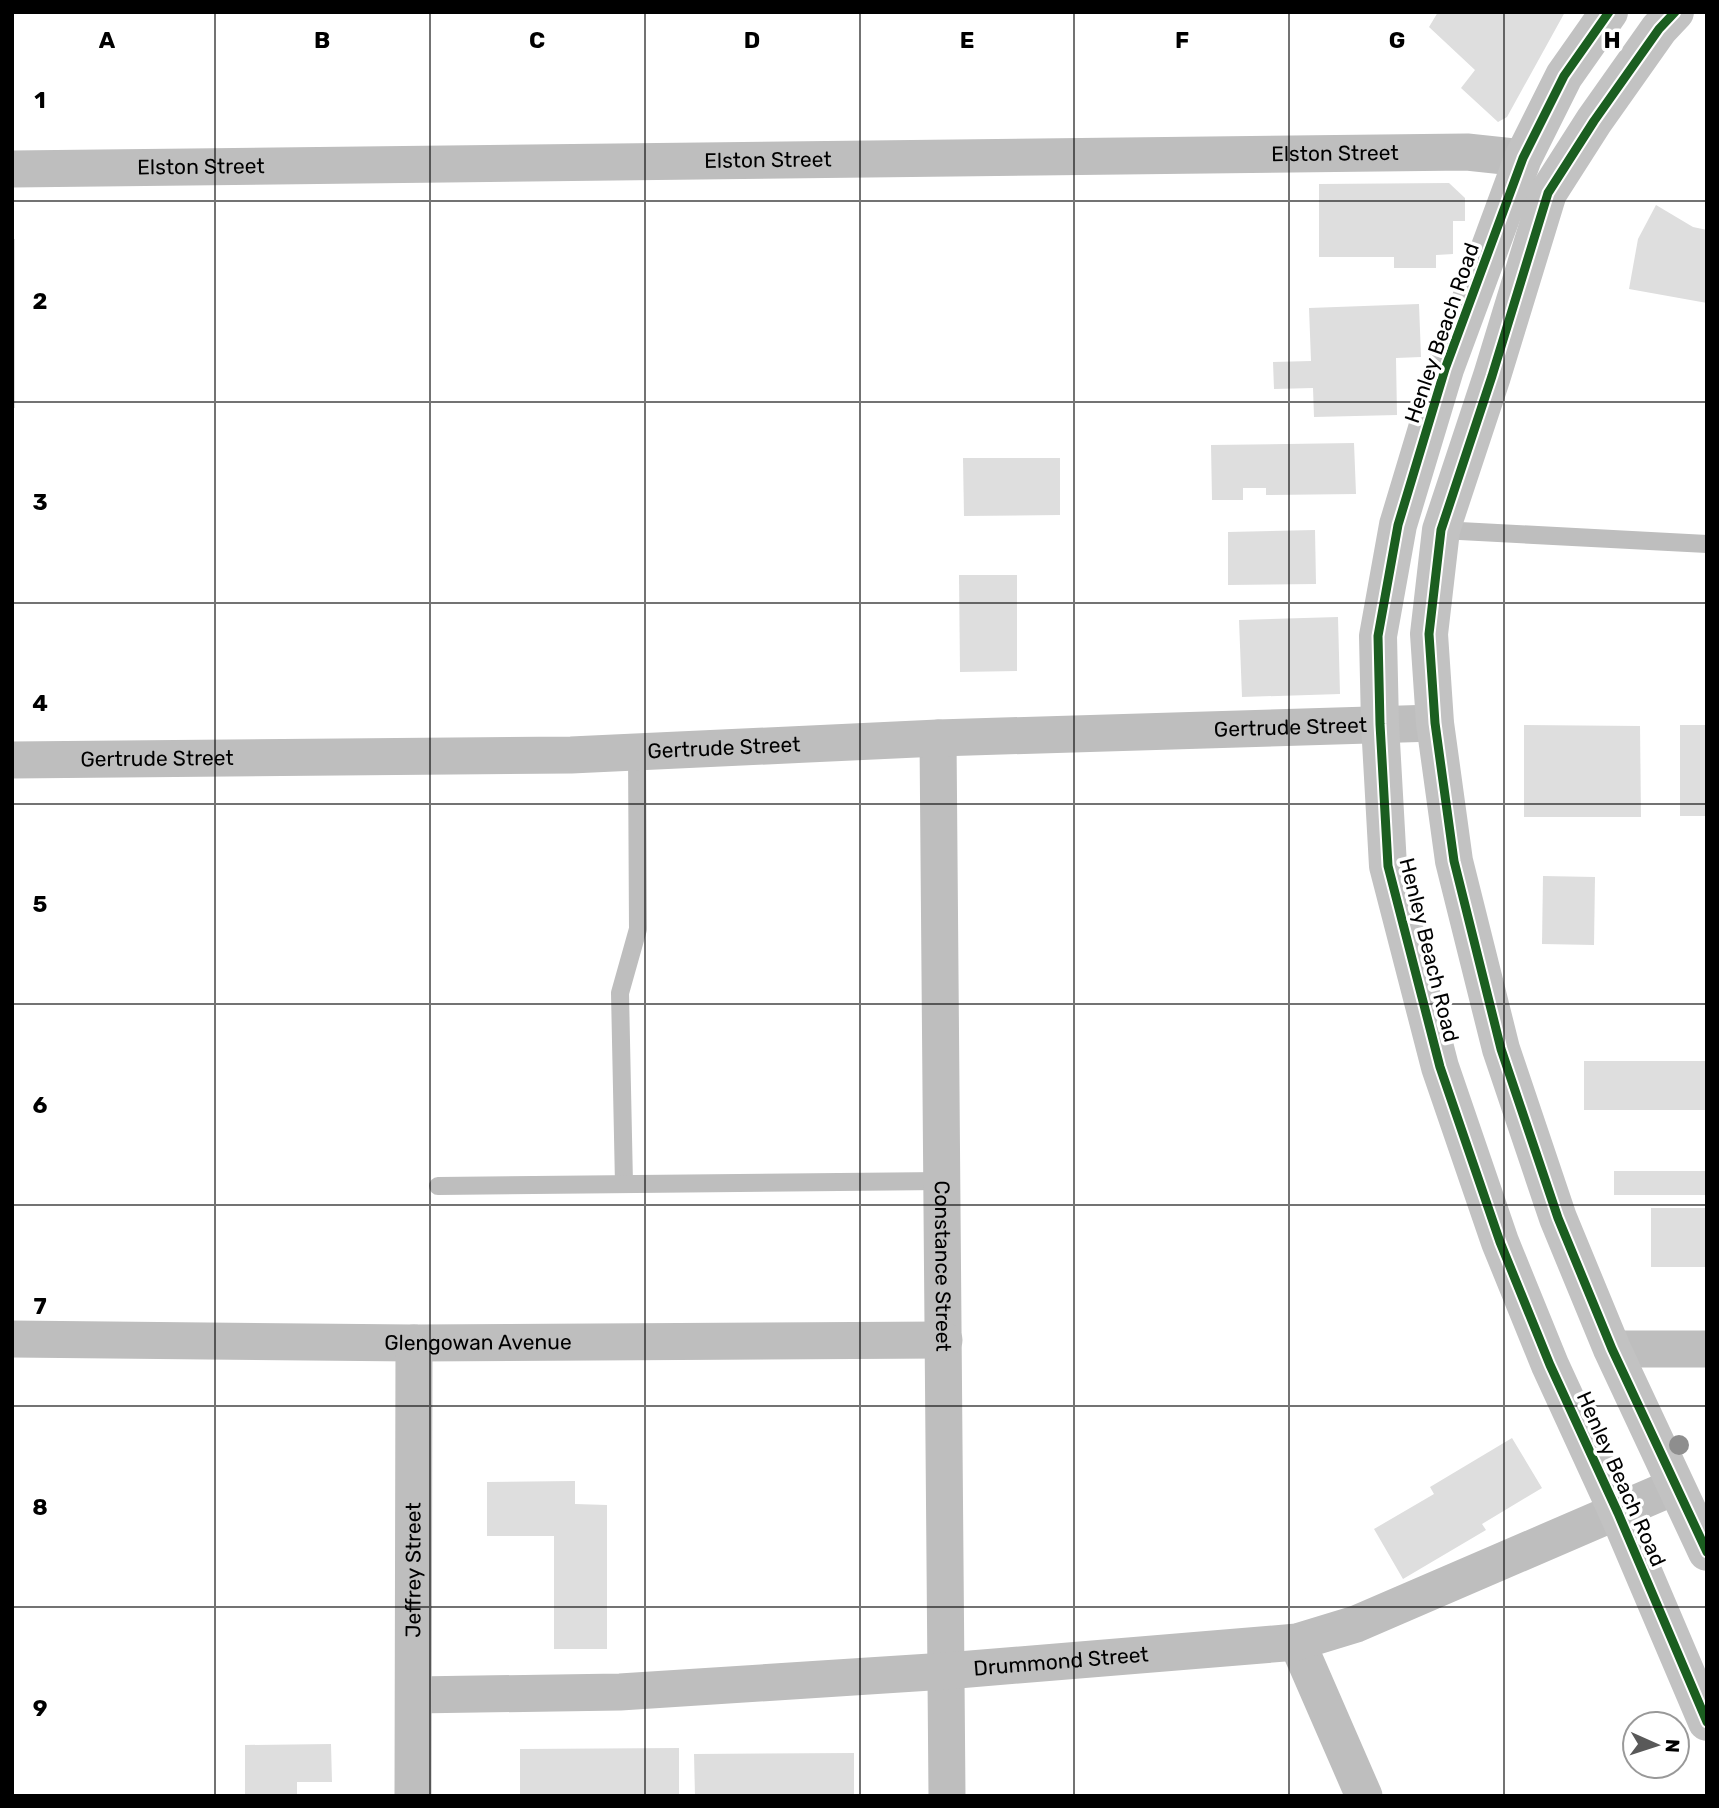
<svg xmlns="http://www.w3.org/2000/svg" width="1719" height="1808" font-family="Rubik,sans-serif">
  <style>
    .building { fill: #dedede }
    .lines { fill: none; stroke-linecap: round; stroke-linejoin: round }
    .lane { stroke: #bebebe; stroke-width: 18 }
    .street { stroke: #bebebe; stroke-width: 37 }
    .secondary { stroke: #c2c2c2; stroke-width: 38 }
    .cycleway-casing { stroke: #fff; stroke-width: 13 }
    .cycleway { stroke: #1b5e20; stroke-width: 9 }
    .tree { fill: #8e8e8e }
    .grid { fill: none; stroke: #000; stroke-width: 2; stroke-opacity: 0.55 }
    .labels { text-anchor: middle; stroke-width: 7; stroke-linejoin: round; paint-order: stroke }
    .street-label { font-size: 21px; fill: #000; stroke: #fff }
    .grid-label { font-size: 23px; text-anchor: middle; font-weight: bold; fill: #000; stroke: #fff; stroke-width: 7; stroke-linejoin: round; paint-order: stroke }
  </style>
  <rect width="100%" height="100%" fill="#fff"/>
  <g class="building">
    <polygon points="1438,12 1565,12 1507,117 1498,122 1461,88 1475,70 1429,27"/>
    <polygon points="1449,183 1465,198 1465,221 1453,221 1453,254 1436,255 1436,268 1394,268 1394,257 1319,257 1319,184"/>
    <polygon points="1656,205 1693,227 1707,230 1707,303 1629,289 1638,239"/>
    <rect x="12" y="239" width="3" height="169"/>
    <polygon points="1419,304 1421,357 1396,358 1397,415 1314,417 1313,388 1274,389 1273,362 1311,361 1309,308"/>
    <polygon points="1354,443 1356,494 1266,495 1266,488 1243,488 1243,500 1212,500 1211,445"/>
    <polygon points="963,458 1060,458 1060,515 964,516"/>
    <polygon points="1315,530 1316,584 1228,585 1228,532"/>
    <polygon points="959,575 1017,575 1017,671 960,672"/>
    <polygon points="1338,617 1340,694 1242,697 1239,620"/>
    <polygon points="1524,725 1640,726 1641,817 1524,817"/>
    <rect x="1680" y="725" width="27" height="91"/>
    <polygon points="1543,876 1595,877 1594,945 1542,944"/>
    <rect x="1584" y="1061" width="123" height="49"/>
    <rect x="1614" y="1171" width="93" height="24"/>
    <rect x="1651" y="1208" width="56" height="59"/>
    <polygon points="1512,1438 1542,1488 1482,1524 1486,1530 1403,1579 1374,1529 1434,1494 1430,1487"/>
    <polygon points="575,1481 575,1504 607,1505 607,1649 554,1649 554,1536 487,1536 487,1482"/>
    <polygon points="331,1744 332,1782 297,1782 297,1796 245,1796 245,1745"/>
    <polygon points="679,1748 679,1796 520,1796 520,1749"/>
    <polygon points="854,1753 854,1796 695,1796 694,1754"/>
  </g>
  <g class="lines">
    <g class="lane">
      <polyline points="1441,530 1707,544"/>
      <polyline points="624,1184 620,993 638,929 637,751"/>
      <polyline points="438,1186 942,1181"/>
    </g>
    <g class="street">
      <path id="s1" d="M12,169L1467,152L1523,158"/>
      <path id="s2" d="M938,738L947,1796"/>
      <path id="s3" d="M12,760L571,755L938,738L1435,723"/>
      <path id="s4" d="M12,1339L414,1343L944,1340"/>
      <polyline points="1612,1349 1707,1349"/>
      <polyline points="1297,1642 1364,1796"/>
      <path id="s5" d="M414,1695L620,1692L946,1671L1297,1642L1356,1624L1676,1486"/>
      <path id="s6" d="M413,1796L414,1343"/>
    </g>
    <g class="secondary">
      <polyline points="1609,12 1564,76 1523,158 1445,369 1398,525 1378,636 1380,724 1388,866 1440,1067 1500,1242 1550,1365 1618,1513 1707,1722"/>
      <polyline points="1675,12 1659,29 1594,121 1548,193 1492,376 1441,530 1429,634 1435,723 1454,861 1501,1049 1558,1218 1612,1349 1707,1552"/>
    </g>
    <g class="cycleway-casing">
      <g id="cycleway">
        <polyline points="1609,12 1564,76 1523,158 1445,369 1398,525 1378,636 1380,724 1388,866 1440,1067 1500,1242 1550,1365 1618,1513 1707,1722"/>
        <polyline points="1675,12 1659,29 1594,121 1548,193 1492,376 1441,530 1429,634 1435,723 1454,861 1501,1049 1558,1218 1612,1349 1707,1552"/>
      </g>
    </g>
    <use href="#cycleway" class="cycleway"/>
  </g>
  <circle class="tree" cx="1679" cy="1445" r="10"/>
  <path class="grid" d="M215,12V1796M430,12V1796M645,12V1796M860,12V1796M1074,12V1796M1289,12V1796M1504,12V1796M12,201H1707M12,402H1707M12,603H1707M12,804H1707M12,1004H1707M12,1205H1707M12,1406H1707M12,1607H1707"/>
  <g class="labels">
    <g class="street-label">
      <text dy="7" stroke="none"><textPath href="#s1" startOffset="1323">Elston Street</textPath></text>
      <text dy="7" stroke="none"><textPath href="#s1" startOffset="756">Elston Street</textPath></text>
      <text dy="7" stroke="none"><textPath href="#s1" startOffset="189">Elston Street</textPath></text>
      <text transform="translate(1442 333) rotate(-71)" y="7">Henley Beach Road</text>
      <text dy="7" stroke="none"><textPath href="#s3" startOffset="1279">Gertrude Street</textPath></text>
      <text dy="7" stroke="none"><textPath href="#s3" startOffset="712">Gertrude Street</textPath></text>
      <text dy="7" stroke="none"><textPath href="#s3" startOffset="145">Gertrude Street</textPath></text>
      <text transform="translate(1429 950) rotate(76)" y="7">Henley Beach Road</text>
      <text dy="7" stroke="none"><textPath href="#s2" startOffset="528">Constance Street</textPath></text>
      <text dy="7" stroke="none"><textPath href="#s4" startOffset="466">Glengowan Avenue</textPath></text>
      <text transform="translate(1621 1479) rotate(66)" y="7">Henley Beach Road</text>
      <text dy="7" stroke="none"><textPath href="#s6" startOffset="226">Jeffrey Street</textPath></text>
      <text dy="7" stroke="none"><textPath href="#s5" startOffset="648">Drummond Street</textPath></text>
    </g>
  </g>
  <g class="grid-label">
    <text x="107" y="48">A</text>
    <text x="322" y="48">B</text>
    <text x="537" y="48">C</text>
    <text x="752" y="48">D</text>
    <text x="967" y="48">E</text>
    <text x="1182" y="48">F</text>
    <text x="1397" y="48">G</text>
    <text x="1612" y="48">H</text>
    <text x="40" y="108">1</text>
    <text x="40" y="309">2</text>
    <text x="40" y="510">3</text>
    <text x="40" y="711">4</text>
    <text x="40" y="912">5</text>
    <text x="40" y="1113">6</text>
    <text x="40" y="1314">7</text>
    <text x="40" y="1515">8</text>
    <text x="40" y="1716">9</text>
  </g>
  <rect width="1719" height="1808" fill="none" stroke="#000000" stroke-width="28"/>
  <g transform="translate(1656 1745) rotate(93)"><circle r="33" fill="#ffffff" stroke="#999999" stroke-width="2"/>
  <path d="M0-5L12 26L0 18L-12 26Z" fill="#595959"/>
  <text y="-10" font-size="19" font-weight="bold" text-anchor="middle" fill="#000000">N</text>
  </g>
</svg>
